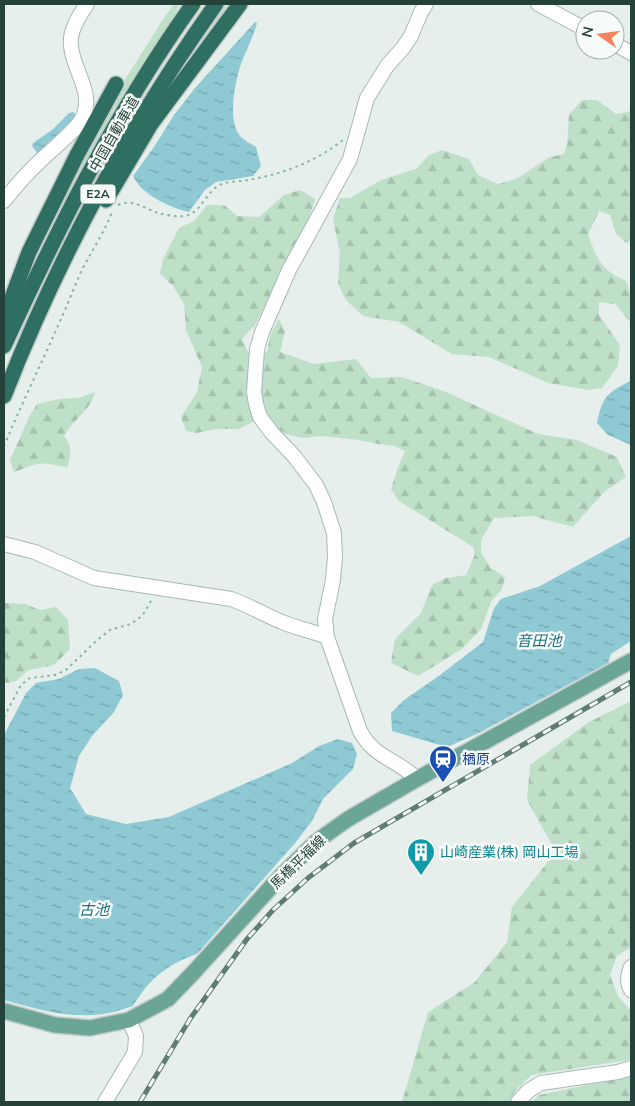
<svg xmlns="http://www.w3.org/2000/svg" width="635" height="1106" font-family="Mulish,'Noto Sans JP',sans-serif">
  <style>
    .green { fill: #bfe0c8 }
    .forest { fill: url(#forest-firs) }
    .water { fill: url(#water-ripples) }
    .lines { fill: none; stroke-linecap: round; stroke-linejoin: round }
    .minor-casing { stroke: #a8b8b2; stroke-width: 16 }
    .major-casing { stroke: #c2cac8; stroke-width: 18 }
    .highway-casing { stroke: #c2cac8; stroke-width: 18 }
    .path { stroke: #86b3a5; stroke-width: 2; stroke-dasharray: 2.5 4; stroke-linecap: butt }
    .minor { stroke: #fff; stroke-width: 14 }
    .major { stroke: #6aa596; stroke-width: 15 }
    .highway { stroke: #2f6f62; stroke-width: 15 }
    .rail-casing { stroke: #5f7d75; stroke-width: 5 }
    .rail { stroke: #f7fbf9; stroke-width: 3; stroke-dasharray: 9; stroke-linecap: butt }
    .labels { text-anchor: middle; stroke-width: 5; stroke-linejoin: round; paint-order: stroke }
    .shield { fill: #f7fbf9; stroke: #637a73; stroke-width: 1 }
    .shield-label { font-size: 12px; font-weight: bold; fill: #24423a }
    .street-label { font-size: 14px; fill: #24423a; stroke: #f7fbf9 }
    .transit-label { font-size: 14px; fill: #164399; stroke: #f7fbf9; text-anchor: start }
    .culture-label { font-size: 14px; fill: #0d838f; stroke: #f7fbf9; text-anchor: start }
    .water-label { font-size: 15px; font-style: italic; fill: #1c6f80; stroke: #f7fbf9 }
  </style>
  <defs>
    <pattern id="forest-firs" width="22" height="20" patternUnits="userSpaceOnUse" patternTransform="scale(1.25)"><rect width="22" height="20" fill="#bfe0c8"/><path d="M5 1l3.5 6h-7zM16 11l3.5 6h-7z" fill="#a4c1ad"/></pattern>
    <pattern id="water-ripples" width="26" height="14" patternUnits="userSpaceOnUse" patternTransform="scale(1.25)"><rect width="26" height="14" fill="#8ec9d4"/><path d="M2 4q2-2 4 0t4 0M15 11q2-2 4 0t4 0" fill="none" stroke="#74a5ad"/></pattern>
  </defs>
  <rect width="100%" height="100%" fill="#e6efeb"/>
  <g class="green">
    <polygon points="174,4 180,4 168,27 128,91 61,209 31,266 53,211 112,100 164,18"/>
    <polygon points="227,4 234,4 169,89"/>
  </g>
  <g class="forest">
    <path d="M582,100H597L616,114L628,112L631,109V240L627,243L616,234L610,215L599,211L588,235C598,260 600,269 626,281L631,295V323L615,304L599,302V315L620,345L618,366L602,388L589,390L548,383L489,357L452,354L399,322L363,316L346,300L338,284L340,253L333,219L340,198H350L381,180L416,169L429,155L442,150L469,159L478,175L498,184L516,179L550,157L564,154L567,145L569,115Z"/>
    <polygon points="300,190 315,199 308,222 255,325 242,339 251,358 267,352 271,333 279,319 285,332 280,352 314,364 356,359 371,378 402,377 446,392 538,434 577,440 617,457 626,477 604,492 573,527 533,516 494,518 481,540 481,553 491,568 505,577 502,589 491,602 481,629 462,649 418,676 391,663 395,639 421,613 432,585 446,578 466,575 475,554 473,547 399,501 391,489 398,467 405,451 394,446 378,444 359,440 321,436 301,438 286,434 267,421 252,422 239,429 216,429 197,433 186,431 181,417 197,392 202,367 186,330 184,304 173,286 160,274 163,259 179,228 194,221 207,205 224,205 237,216 259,217 284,195"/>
    <path d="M95,392C91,410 73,420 64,436C72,445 72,456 67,467C58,466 47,462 38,464C30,465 22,470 14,472L10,460L29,417L37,404L59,399L78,398Z"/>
    <polygon points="4,603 25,604 40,610 56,607 68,620 70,649 54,665 29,670 16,681 7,683 4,681"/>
    <polygon points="631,701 631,855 630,856 631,947 617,956 610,975 618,996 631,1011 631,1058 628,1060 531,1075 515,1091 509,1102 402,1102 428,1012 475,982 507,942 512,907 556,852 527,800 530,765 589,722"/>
    <polygon points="631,1076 631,1102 532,1102 539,1095"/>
  </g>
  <g class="water">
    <path d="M255,22L257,23C253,38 246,50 241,64C235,81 227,121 240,136C244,140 251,144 256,147L261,166L253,176L216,182L205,190L189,212C170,208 141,194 133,176L154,147L174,115L195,88Z"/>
    <polygon points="73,112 75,113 74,118 39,152 37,153 32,146 33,143 52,130 69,113"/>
    <path d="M630,381H631V445L608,435L597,423C602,397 607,393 630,381Z"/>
    <polygon points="631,536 631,641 611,654 608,663 479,733 447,747 392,731 391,713 404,700 440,675 483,642 494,608 501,599 540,586"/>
    <path d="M95,668L119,681L123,695L114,712L92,736L79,756L70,788L86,814L126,824L169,817L292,763L319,746L338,739L352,743L357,754L353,769L323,799L312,821L296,842L197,954C166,965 150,978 133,1006C123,1009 113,1013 103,1014C70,1019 36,1009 4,1000V735L26,693L36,683L59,679L79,669Z"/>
  </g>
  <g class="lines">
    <g class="minor-casing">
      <g id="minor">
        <polyline points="538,4 585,29"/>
        <polyline points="615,44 631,53"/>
        <path d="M4,201C15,187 27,173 40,161C51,150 77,130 83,117C94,91 73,71 71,46C69,31 79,16 87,4"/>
        <path d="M4,544L35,552L94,578L231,599C249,605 264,615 282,622C296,628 312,631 327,637"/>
        <path d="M417,779C397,759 374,758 360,731L327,637L325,619L333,580L335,556L334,533L324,502L316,485L294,456L272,433L260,417L256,404L254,392L257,349L262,332L289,270L350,159L367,98L387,66L403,48L411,36L421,12L426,4"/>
        <path d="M631,967C628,974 627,983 631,990"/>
        <polyline points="105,1102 135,1052 136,1036 129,1020"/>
        <polyline points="518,1102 528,1091 541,1083 618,1072 631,1068"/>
      </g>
    </g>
    <g class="major-casing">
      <polyline id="major" points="4,1011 55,1025 90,1028 129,1020 168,999 193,973 281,876 317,841 348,819 417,779 631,661"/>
    </g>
    <g class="highway-casing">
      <g id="highway">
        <polyline points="106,200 151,124 240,4"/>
        <polyline points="4,319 29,252 77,155 116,84"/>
        <path d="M4,346C58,228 117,110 193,4"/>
        <path d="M4,396C58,258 130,125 216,4"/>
      </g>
    </g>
    <g class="path">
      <path d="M118,205C132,198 146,209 158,213C166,215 177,217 185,216C202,213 206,190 222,184C229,181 240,182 248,180C283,174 315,162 343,140"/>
      <path d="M4,446C27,391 55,336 77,281C87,257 103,236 112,212"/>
      <polyline points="4,717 21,685 30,678 55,675 66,670 96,641 110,630 131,624 143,615 152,599"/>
    </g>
    <use href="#minor" class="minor"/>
    <use href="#major" class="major"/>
    <use href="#highway" class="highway"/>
    <g class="rail-casing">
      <polyline id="rail" points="140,1102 190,1019 247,939 273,910 308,878 354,843 631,682"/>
    </g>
    <use href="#rail" class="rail"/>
  </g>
  <defs>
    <g id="station-pin" transform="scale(1.4375)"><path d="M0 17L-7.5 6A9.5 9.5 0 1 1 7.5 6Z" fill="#1a4fb4" stroke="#f7fbf9"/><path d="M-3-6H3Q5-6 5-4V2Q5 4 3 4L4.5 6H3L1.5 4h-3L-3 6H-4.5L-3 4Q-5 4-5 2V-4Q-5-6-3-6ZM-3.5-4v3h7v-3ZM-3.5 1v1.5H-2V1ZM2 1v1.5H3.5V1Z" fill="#fff"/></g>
    <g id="building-pin" transform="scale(1.4375)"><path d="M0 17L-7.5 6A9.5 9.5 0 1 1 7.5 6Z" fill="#0f9aa8" stroke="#f7fbf9"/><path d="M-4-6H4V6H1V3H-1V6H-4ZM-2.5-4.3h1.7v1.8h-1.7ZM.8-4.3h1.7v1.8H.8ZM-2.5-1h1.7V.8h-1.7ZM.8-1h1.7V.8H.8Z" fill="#fff"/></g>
  </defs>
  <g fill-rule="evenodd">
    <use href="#station-pin" x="443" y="759"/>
    <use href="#building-pin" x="421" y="852"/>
  </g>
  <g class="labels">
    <rect class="shield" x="80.5" y="184.5" width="35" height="19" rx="4"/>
    <g class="shield-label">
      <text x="98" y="198">E2A</text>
    </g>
    <g class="street-label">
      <text transform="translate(114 134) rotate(-60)" y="5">中国自動車道</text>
      <text transform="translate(298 862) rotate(-44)" y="5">馬橋平福線</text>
    </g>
    <g class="transit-label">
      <text x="462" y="764">楢原</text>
    </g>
    <g class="culture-label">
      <text x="440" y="857">山崎産業(株) 岡山工場</text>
    </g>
    <g class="water-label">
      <text x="539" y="646">音田池</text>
      <text x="94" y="915">古池</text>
    </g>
  </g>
  <rect width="635" height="1106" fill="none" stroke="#24423a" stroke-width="10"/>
  <g transform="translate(600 35) rotate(284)"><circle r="24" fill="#f7fbf9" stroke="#a3b1ad"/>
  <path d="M0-4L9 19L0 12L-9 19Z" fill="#f4845f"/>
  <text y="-8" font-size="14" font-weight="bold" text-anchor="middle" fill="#24423a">N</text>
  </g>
</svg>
